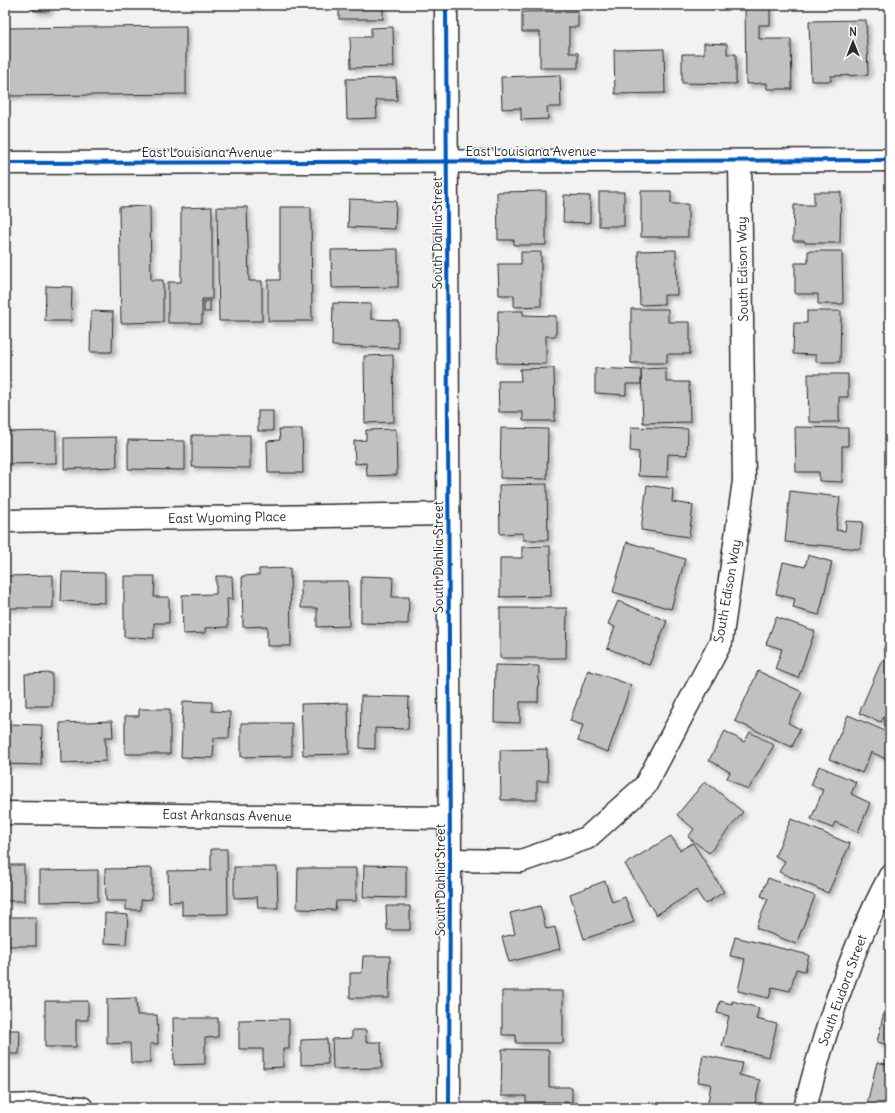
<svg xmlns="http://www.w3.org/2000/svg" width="895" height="1113" font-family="Delius,sans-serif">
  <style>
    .building { fill: #c1c1c1; stroke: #2b2b2b; filter: url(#shadow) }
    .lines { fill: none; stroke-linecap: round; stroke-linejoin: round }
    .minor-casing { stroke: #2b2b2b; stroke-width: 25 }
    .tertiary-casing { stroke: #2b2b2b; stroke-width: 25 }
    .minor { stroke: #fff; stroke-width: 22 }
    .tertiary { stroke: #fff; stroke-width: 22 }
    .cycleway-casing { stroke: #fff; stroke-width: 6 }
    .cycleway { stroke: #0057b8; stroke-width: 4 }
    .labels { text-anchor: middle; stroke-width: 3; stroke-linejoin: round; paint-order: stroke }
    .street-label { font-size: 13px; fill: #2b2b2b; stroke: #fff }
  </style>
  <defs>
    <filter id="shadow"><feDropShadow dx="3.5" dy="3.5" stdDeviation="2" flood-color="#0004"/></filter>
  </defs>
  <rect width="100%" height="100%" fill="#f2f2f2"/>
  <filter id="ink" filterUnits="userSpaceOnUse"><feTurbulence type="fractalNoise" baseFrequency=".025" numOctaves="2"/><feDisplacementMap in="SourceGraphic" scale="8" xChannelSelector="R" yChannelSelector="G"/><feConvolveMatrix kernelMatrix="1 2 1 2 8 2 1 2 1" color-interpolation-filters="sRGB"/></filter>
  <g filter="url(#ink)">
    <g class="building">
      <rect x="34" y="5" width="15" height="6"/>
      <rect x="339" y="5" width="44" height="14"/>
      <polygon points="745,5 770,5 770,25 759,25 759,39 791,39 792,89 767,89 767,83 746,84"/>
      <polygon points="578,11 578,27 569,27 569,53 578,53 578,68 540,68 540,32 522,32 522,12"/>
      <polygon points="866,20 868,75 831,76 831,81 811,81 809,21"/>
      <polygon points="186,26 186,94 5,96 5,28"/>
      <polygon points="393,27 394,67 351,68 350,37 371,37 371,28"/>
      <polygon points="704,43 727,44 727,54 736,54 736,84 682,83 682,54 704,54"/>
      <polygon points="664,49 665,93 615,94 614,50"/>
      <polygon points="560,75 561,107 547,107 548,119 521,120 521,108 502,109 501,77"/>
      <polygon points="396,78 397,100 376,100 377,118 347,119 346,79"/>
      <polygon points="546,191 546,245 514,245 514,240 498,240 497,192"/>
      <polygon points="641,191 671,191 671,204 688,204 688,237 641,237"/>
      <rect x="599" y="192" width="25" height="34"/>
      <polygon points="814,192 841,192 840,243 805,243 805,241 793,241 794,205 814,205"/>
      <polygon points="564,195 590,196 590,223 563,222"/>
      <polygon points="349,199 396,201 395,229 348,227"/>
      <polygon points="150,206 151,280 163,280 163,322 121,323 119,207"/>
      <polygon points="212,207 212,299 202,299 202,323 168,323 168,282 181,282 181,208"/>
      <polygon points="217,207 247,207 249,281 262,281 262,321 219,321"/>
      <polygon points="280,207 311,207 312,321 268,321 268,280 280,280"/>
      <polygon points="398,249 398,287 332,288 331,250"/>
      <polygon points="676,250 677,295 664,295 664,304 640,305 638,251"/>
      <polygon points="808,251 842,251 843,304 818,304 818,294 795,294 795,263 808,263"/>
      <polygon points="521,252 541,252 541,306 514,307 514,295 499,295 498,264 521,264"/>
      <polygon points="46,286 72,287 71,321 45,321"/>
      <rect x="204" y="301" width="6" height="11"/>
      <polygon points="333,303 371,304 371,319 398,320 398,348 332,346"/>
      <polygon points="631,309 668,309 668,322 690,322 690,354 667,354 667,363 631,363"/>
      <polygon points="91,311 113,312 112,352 90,352"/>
      <polygon points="498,311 523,311 523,315 556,316 556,336 546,336 546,364 497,363"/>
      <polygon points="807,311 841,311 840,362 816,362 816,355 793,354 794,323 807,323"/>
      <polygon points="393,355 394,422 365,423 364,356"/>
      <polygon points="554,368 555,421 523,421 523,412 499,412 498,381 521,381 520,369"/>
      <polygon points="595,368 641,370 641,384 626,384 626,395 595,393"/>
      <polygon points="666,368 666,382 689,382 690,422 643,423 641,369"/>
      <polygon points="808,374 848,374 848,397 839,397 839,422 809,422"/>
      <rect x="258" y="411" width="15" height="20"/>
      <polygon points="631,427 688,429 687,455 668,454 667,477 638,476 639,452 630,451"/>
      <polygon points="795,427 848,428 848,446 842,446 842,482 819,481 819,472 796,472"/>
      <polygon points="501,428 548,429 547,479 500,478"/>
      <polygon points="279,429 302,429 303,473 268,473 267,441 280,440"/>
      <polygon points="396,429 397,475 367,476 366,463 355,464 354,441 366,440 366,430"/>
      <polygon points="56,431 56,463 5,464 5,432"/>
      <polygon points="192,435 250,435 250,468 192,467"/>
      <polygon points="116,437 117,467 64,469 64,438"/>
      <polygon points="128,440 185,441 185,470 128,469"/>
      <polygon points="547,484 548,540 523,540 523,533 500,534 499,485"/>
      <polygon points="647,485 673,489 672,502 693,505 689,537 641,530"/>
      <polygon points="790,491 840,497 836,530 845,531 846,521 863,522 860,549 785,542"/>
      <polygon points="627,542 685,559 671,609 613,592"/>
      <polygon points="550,546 551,596 500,597 500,558 522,558 522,547"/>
      <polygon points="808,555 832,562 819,615 793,608 795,599 776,594 783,562 805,567"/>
      <polygon points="290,568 291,646 267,646 267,626 243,627 242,576 259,575 259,569"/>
      <polygon points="62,572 105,573 105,603 61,601"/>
      <polygon points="53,575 53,608 5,608 5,576"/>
      <polygon points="124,576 155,576 154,597 169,597 169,623 154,623 154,638 124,637"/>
      <polygon points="216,576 232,576 233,599 227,599 228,627 205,628 205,633 183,634 182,595 216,594"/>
      <polygon points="361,576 393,577 392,597 409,597 408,624 361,623"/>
      <polygon points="301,581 348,581 349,626 317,627 317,608 301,608"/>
      <polygon points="618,601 667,621 649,665 607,648 615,627 608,624"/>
      <polygon points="500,608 567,608 566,658 500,658"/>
      <polygon points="776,617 815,631 798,678 775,669 782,649 766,644"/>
      <polygon points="890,629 890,653 883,651"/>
      <polygon points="882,660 890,664 890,717 885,715 881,722 859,713"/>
      <polygon points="495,665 539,666 538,702 520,702 520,723 494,722"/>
      <polygon points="588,670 631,685 608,752 578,741 583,725 570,721"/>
      <polygon points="758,671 802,692 788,723 800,729 792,747 735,721"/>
      <polygon points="52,673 52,706 26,706 25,674"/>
      <polygon points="361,696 409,697 408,729 375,728 375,749 360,748"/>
      <polygon points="183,701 212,702 212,711 230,712 229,738 214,738 213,758 181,757"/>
      <polygon points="348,703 349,754 303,755 301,704"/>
      <polygon points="139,709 170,709 170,754 125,754 125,716 139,716"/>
      <polygon points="848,715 890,733 890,756 888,760 871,752 862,773 829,759"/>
      <polygon points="112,721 113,737 105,737 106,761 61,763 60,723"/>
      <polygon points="241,723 292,723 292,756 241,757"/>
      <polygon points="5,724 42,725 41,765 5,764"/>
      <polygon points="725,731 744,742 750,732 774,745 748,790 727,778 730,772 709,760"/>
      <polygon points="547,749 548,781 537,781 537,800 501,800 500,750"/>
      <polygon points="819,766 856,782 851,794 870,803 858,832 835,822 832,828 811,819 823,790 811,785"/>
      <polygon points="705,781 743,812 709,853 688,837 694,829 677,815"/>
      <polygon points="791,819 850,844 828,893 779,872 785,861 775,856"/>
      <polygon points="671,836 680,850 693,843 724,892 705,904 696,890 656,915 625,864"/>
      <polygon points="211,849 227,849 228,914 182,915 182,901 169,902 168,871 211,870"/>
      <rect x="5" y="865" width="19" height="36"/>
      <polygon points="364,865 406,866 406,898 363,897"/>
      <polygon points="234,867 277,867 278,908 258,908 257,897 234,898"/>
      <polygon points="152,868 152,899 141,900 141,910 126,910 126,901 106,901 105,869"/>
      <polygon points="298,868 356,868 356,901 336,901 335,910 297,909"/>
      <polygon points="98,870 98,901 40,902 40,871"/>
      <polygon points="768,878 815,896 796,944 756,928 768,899 761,896"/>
      <polygon points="605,881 612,902 625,897 634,922 584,939 570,894"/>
      <polygon points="386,906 410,906 410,930 387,930"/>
      <polygon points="540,906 546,929 555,927 560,949 509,962 502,937 515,934 510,913"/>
      <polygon points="105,913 128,915 126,944 104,943"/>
      <rect x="8" y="917" width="28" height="29"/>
      <polygon points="735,937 809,955 805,971 796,969 790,991 772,987 769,998 738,991 745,959 730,956"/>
      <polygon points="363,956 390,956 389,998 350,998 350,973 362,973"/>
      <polygon points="502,991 563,991 563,1043 516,1043 516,1035 502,1035"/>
      <polygon points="136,998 137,1015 157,1015 158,1044 150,1044 150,1063 131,1063 130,1043 107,1044 107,999"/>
      <polygon points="5,1000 5,1030 20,1030 19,1054 5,1054"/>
      <polygon points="45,1001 88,1001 88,1020 76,1020 76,1047 45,1047"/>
      <polygon points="720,1001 732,1004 732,1001 759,1008 756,1019 777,1024 769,1057 722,1046 729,1016 717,1013"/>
      <polygon points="884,1012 890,1013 890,1045 877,1042"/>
      <polygon points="173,1018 218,1018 218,1037 205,1038 205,1064 174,1065"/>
      <polygon points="289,1019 289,1049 283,1049 283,1067 263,1068 263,1049 239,1049 239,1020"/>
      <polygon points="352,1030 366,1030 366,1042 381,1042 382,1068 333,1069 332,1039 352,1038"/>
      <polygon points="327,1039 328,1064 301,1065 301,1040"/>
      <polygon points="502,1049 549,1050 549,1087 572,1087 572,1102 526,1102 526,1096 501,1096"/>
      <polygon points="703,1055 742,1063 739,1075 760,1080 754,1108 707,1108 711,1084 698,1082"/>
      <polygon points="877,1062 890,1065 890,1108 866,1108"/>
    </g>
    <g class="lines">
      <g class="minor-casing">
        <g id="minor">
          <polyline points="5,521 448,514"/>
          <polyline points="5,813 450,818"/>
          <polyline points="450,860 521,861 587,838 645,786 721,642 744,481 740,161"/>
          <polyline points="5,1106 39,1105 82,1108"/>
          <path d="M805,1108C825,1028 851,949 890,876"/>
        </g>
      </g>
      <g class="tertiary-casing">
        <g id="tertiary">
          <polyline points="446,5 450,860 449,1108"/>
          <polyline points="5,163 890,160"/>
        </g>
      </g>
      <use href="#minor" class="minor"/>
      <use href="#tertiary" class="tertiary"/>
      <g class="cycleway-casing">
        <g id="cycleway">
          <polyline points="446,5 450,860 449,1108"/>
          <polyline points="5,163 890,160"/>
        </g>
      </g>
      <use href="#cycleway" class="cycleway"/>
    </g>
  </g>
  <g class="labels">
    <g class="street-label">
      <text x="531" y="156">East Louisiana Avenue</text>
      <text x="207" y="157">East Louisiana Avenue</text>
      <text transform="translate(437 233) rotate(-90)" y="5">South Dahlia Street</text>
      <text transform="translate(742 269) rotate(-91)" y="5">South Edison Way</text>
      <text transform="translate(227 517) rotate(-1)" y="5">East Wyoming Place</text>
      <text transform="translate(438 557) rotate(-90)" y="5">South Dahlia Street</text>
      <text transform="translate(727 591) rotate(-80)" y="5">South Edison Way</text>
      <text transform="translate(227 815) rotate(1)" y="5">East Arkansas Avenue</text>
      <text transform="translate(440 880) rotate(-90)" y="5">South Dahlia Street</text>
      <text transform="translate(842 990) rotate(-70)" y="5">South Eudora Street</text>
    </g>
  </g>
  <rect width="895" height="1113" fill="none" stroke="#fff" stroke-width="20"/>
  <rect x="10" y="10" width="875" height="1093" fill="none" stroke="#2b2b2b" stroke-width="1.5" filter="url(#ink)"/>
  <g transform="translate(853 42)" stroke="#ffffff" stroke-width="3" paint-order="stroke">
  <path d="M0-3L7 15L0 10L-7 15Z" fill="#2b2b2b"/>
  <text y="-6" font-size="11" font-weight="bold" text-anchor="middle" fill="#2b2b2b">N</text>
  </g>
</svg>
